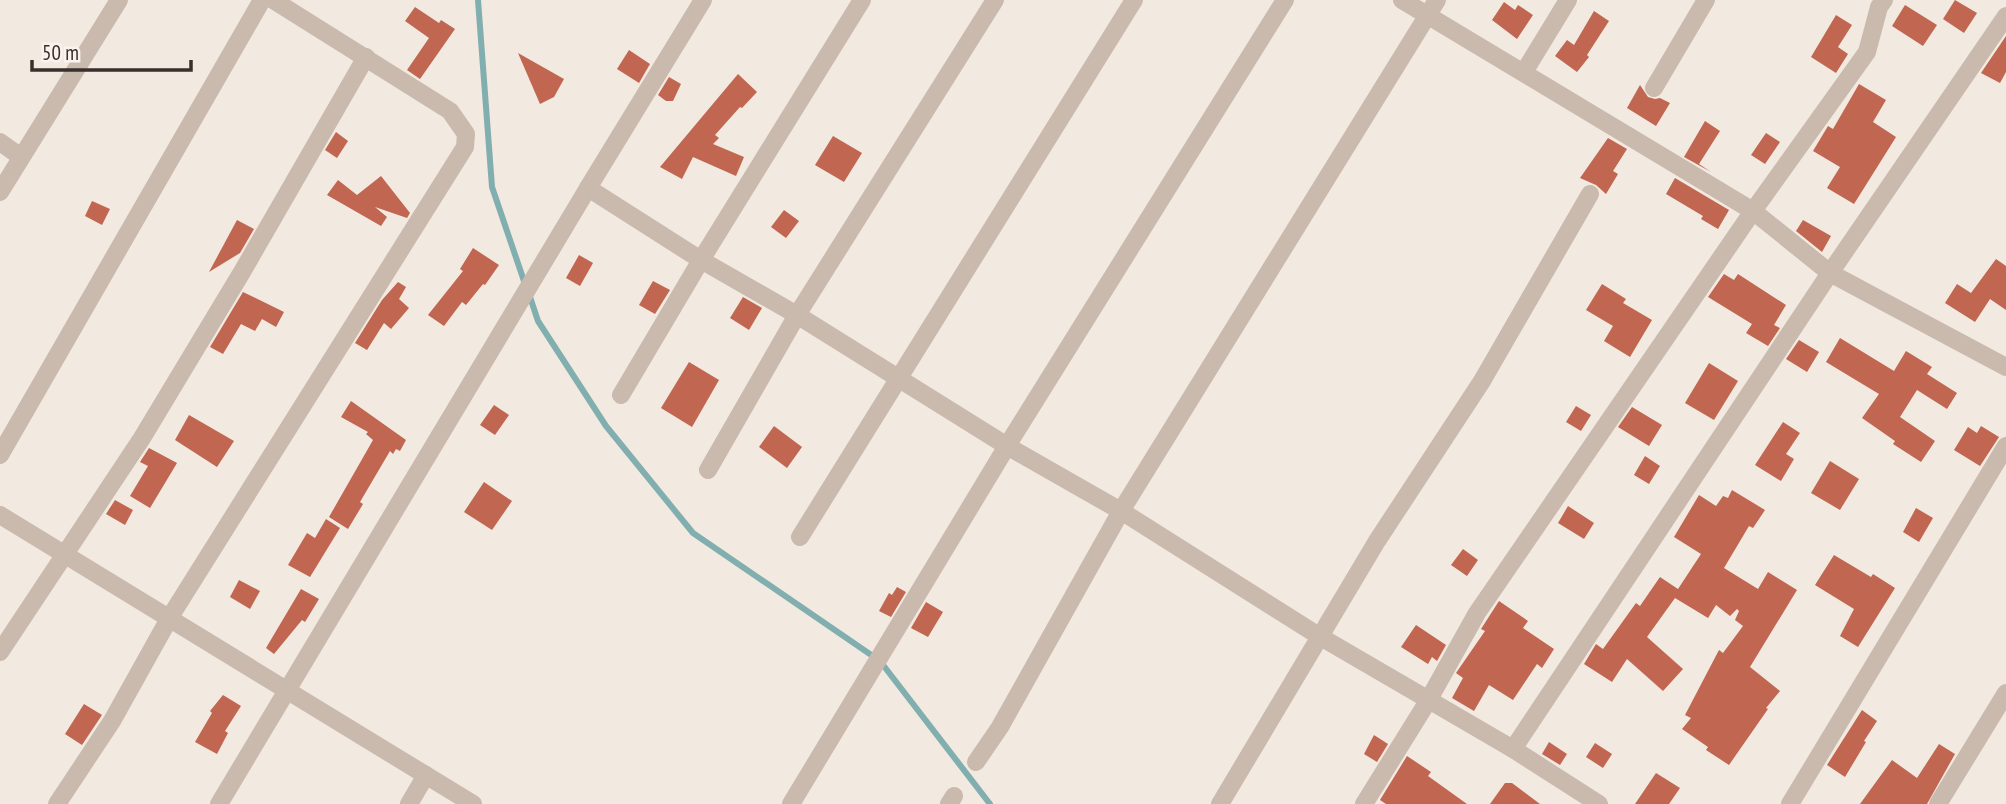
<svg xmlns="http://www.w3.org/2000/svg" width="2006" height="804" font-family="'PT Sans Narrow',sans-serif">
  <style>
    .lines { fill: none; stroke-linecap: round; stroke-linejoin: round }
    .stream { stroke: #81aeae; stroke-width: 6 }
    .building { fill: #c06651 }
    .minor { stroke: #cab9ad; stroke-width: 18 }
  </style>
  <rect width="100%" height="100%" fill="#f2e9e1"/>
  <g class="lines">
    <g class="stream">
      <polyline points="478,0 492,187 525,284"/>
      <polyline points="529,294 538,321 606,426 693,533 880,661 990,804"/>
    </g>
  </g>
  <g class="building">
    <polygon points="1955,0 1977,13 1964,33 1943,19"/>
    <polygon points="1504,2 1515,10 1518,5 1533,15 1517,39 1492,20"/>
    <polygon points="1905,5 1937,25 1923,46 1892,26"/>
    <polygon points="415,7 439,23 441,20 455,29 420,79 407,70 429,38 405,21"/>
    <polygon points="1594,11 1609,21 1587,55 1589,57 1577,72 1555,56 1567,40 1574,45"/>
    <polygon points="1836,15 1852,25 1838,47 1848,54 1836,73 1811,57"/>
    <polygon points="2006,36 2006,72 2000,83 1981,73"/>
    <polygon points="629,50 650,64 639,83 617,69"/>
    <polygon points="518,53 564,79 554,97 540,104"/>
    <polygon points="738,74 757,92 742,108 740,107 715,135 719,138 713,144 744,157 736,176 693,157 682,179 660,167"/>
    <polygon points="669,77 681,84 673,101 666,101 658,95"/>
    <polygon points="1859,84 1886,100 1873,122 1896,137 1854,204 1827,188 1840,167 1813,151 1828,126 1833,129"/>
    <polygon points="1640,85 1648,97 1655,99 1660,98 1670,103 1656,126 1627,108"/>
    <polygon points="1705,121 1720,131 1699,164 1711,172 1684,157"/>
    <polygon points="336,132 348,141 337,158 325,150"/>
    <polygon points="1766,133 1780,142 1765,164 1751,155"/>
    <polygon points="833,136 862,153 844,182 815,165"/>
    <polygon points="1608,138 1627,149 1613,171 1618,174 1606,194 1596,185 1580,178"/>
    <polygon points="381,176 410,213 407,218 375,207 387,217 381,226 327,195 338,180 357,195"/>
    <polygon points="1675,178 1729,210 1718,229 1701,219 1703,216 1666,194"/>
    <polygon points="92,201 110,209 102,225 85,216"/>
    <polygon points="784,210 799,221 786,238 771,227"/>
    <polygon points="237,220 254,229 240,253 209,272"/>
    <polygon points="1803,220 1831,236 1822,252 1796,231"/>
    <polygon points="473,248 499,265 485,285 483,284 466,305 462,302 444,326 428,315 463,271 460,269"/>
    <polygon points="579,255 593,263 580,286 566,278"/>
    <polygon points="1996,259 2006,266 2006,310 1990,299 1975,322 1945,303 1957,284 1971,293"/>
    <polygon points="1724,274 1734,280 1738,274 1786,305 1774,325 1780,328 1768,346 1746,333 1752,324 1708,297"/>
    <polygon points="653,281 670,290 655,314 639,305"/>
    <polygon points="398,282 406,287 399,299 409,308 391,329 384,323 367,350 355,343 382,300"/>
    <polygon points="1602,284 1626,299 1623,303 1652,320 1630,357 1604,341 1613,326 1586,310"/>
    <polygon points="243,292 284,312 276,327 262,319 255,331 241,324 223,354 210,347"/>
    <polygon points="743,297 762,308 749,330 730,318"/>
    <polygon points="1840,338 1894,371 1906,351 1932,367 1927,374 1957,393 1947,409 1917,390 1900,417 1935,441 1921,462 1893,444 1895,441 1862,418 1879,394 1826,362"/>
    <polygon points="1799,340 1819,352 1807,372 1786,359"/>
    <polygon points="689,362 719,380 692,427 661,408"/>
    <polygon points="1709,363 1738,381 1714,420 1685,403"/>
    <polygon points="351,401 406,440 400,451 396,449 393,454 390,451 360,502 363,504 348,529 329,517 373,440 366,434 368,432 341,417"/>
    <polygon points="494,405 509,415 495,435 480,425"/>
    <polygon points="1576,406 1591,415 1581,431 1566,422"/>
    <polygon points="1632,407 1662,425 1649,446 1618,427"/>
    <polygon points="189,415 234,441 217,467 175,440"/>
    <polygon points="1783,422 1800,433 1786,454 1794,459 1781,481 1755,465"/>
    <polygon points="774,426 802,447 787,468 759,447"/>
    <polygon points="1981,426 1999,437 1980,466 1954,450 1968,427 1977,433"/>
    <polygon points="149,448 177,463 150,508 130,496 148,466 140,462"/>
    <polygon points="1645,456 1660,466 1649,484 1634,475"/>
    <polygon points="1830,461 1859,479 1840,510 1811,493"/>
    <polygon points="484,482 512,501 492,530 464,512"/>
    <polygon points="1732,490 1765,510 1753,528 1749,526 1724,568 1758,589 1768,572 1797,590 1750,667 1780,691 1766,708 1768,709 1729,765 1706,750 1708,747 1682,729 1691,718 1685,715 1719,650 1723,653 1743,626 1735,620 1739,611 1737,609 1730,616 1716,605 1708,618 1675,598 1647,637 1683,669 1663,691 1627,659 1612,682 1584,664 1596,644 1603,649 1636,603 1640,606 1660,577 1678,589 1701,554 1674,537 1699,495 1716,506 1723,496 1728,498"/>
    <polygon points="115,500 133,510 125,525 106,514"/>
    <polygon points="1568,506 1594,523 1584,539 1558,523"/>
    <polygon points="1916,508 1933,518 1919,542 1903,532"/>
    <polygon points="326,519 340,528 310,577 288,565 307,533 315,538"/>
    <polygon points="1463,549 1478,560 1467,576 1451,565"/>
    <polygon points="1834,555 1871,577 1873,574 1895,588 1858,647 1840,636 1854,609 1815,585"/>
    <polygon points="239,580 260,591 250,609 230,597"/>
    <polygon points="897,587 906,592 891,617 879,611 889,593 892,595"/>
    <polygon points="301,589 319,599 305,622 302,620 274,654 266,648"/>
    <polygon points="1499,601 1528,621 1523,628 1554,649 1542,668 1537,664 1513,700 1489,685 1474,711 1452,698 1463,678 1456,673 1485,631 1481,629"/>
    <polygon points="926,602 943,612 928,637 911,628"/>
    <polygon points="1416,625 1446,645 1437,661 1432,657 1428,664 1401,647"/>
    <polygon points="223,695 241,706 225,731 228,733 217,754 195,742 212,713 210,711"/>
    <polygon points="84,704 102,715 82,745 65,734"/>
    <polygon points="1862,710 1877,721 1864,741 1866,742 1845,777 1827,765"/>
    <polygon points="1374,735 1388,744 1377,762 1364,754"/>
    <polygon points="1549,742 1567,754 1560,765 1542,754"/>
    <polygon points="1595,743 1612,754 1603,768 1586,757"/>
    <polygon points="1939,744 1955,754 1927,804 1860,804 1892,760 1917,778"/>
    <polygon points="1407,756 1431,772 1428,776 1467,804 1386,804 1380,800"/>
    <polygon points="1656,773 1680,788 1669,804 1635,804"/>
    <polygon points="1505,783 1512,783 1540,804 1490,804"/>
  </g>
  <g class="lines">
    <g class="minor">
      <polyline points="1402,0 1753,211 1830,273 2006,367"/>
      <polyline points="1524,72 1568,0"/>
      <polyline points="1654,88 1706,0"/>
      <polyline points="0,142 21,157"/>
      <polyline points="588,188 703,0"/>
      <polyline points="0,192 119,0"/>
      <polyline points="621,395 701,260 862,0"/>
      <polyline points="0,455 262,0"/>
      <polyline points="708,470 797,315 995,0"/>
      <polyline points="0,515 473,804"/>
      <polyline points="800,537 1134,0"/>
      <polyline points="0,652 142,438 242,272 366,57"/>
      <polyline points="1513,749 1830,273 2006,16"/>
      <polyline points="976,762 1000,727 1121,511 1437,0"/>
      <polyline points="57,804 112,721 170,617 465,147 466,134 450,111 273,0"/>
      <polyline points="219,804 588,188 701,260 797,315 1007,446 1121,511 1319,636 1513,749 1599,804"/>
      <polyline points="409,804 426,775"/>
      <polyline points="791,804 1007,446 1285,0"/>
      <polyline points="949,804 954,796"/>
      <polyline points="1220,804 1377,541 1482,381 1590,194"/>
      <polyline points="1364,804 1428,701 1477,613 1753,211 1867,52 1879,7 1884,0"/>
      <polyline points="1790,804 2006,446"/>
      <polyline points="1938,804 2006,693"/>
    </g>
  </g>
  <path d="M32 60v10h159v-10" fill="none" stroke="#392f2b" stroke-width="3.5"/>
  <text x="42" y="60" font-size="21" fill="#392f2b" stroke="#faf3ed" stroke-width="5" paint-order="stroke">50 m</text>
</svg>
